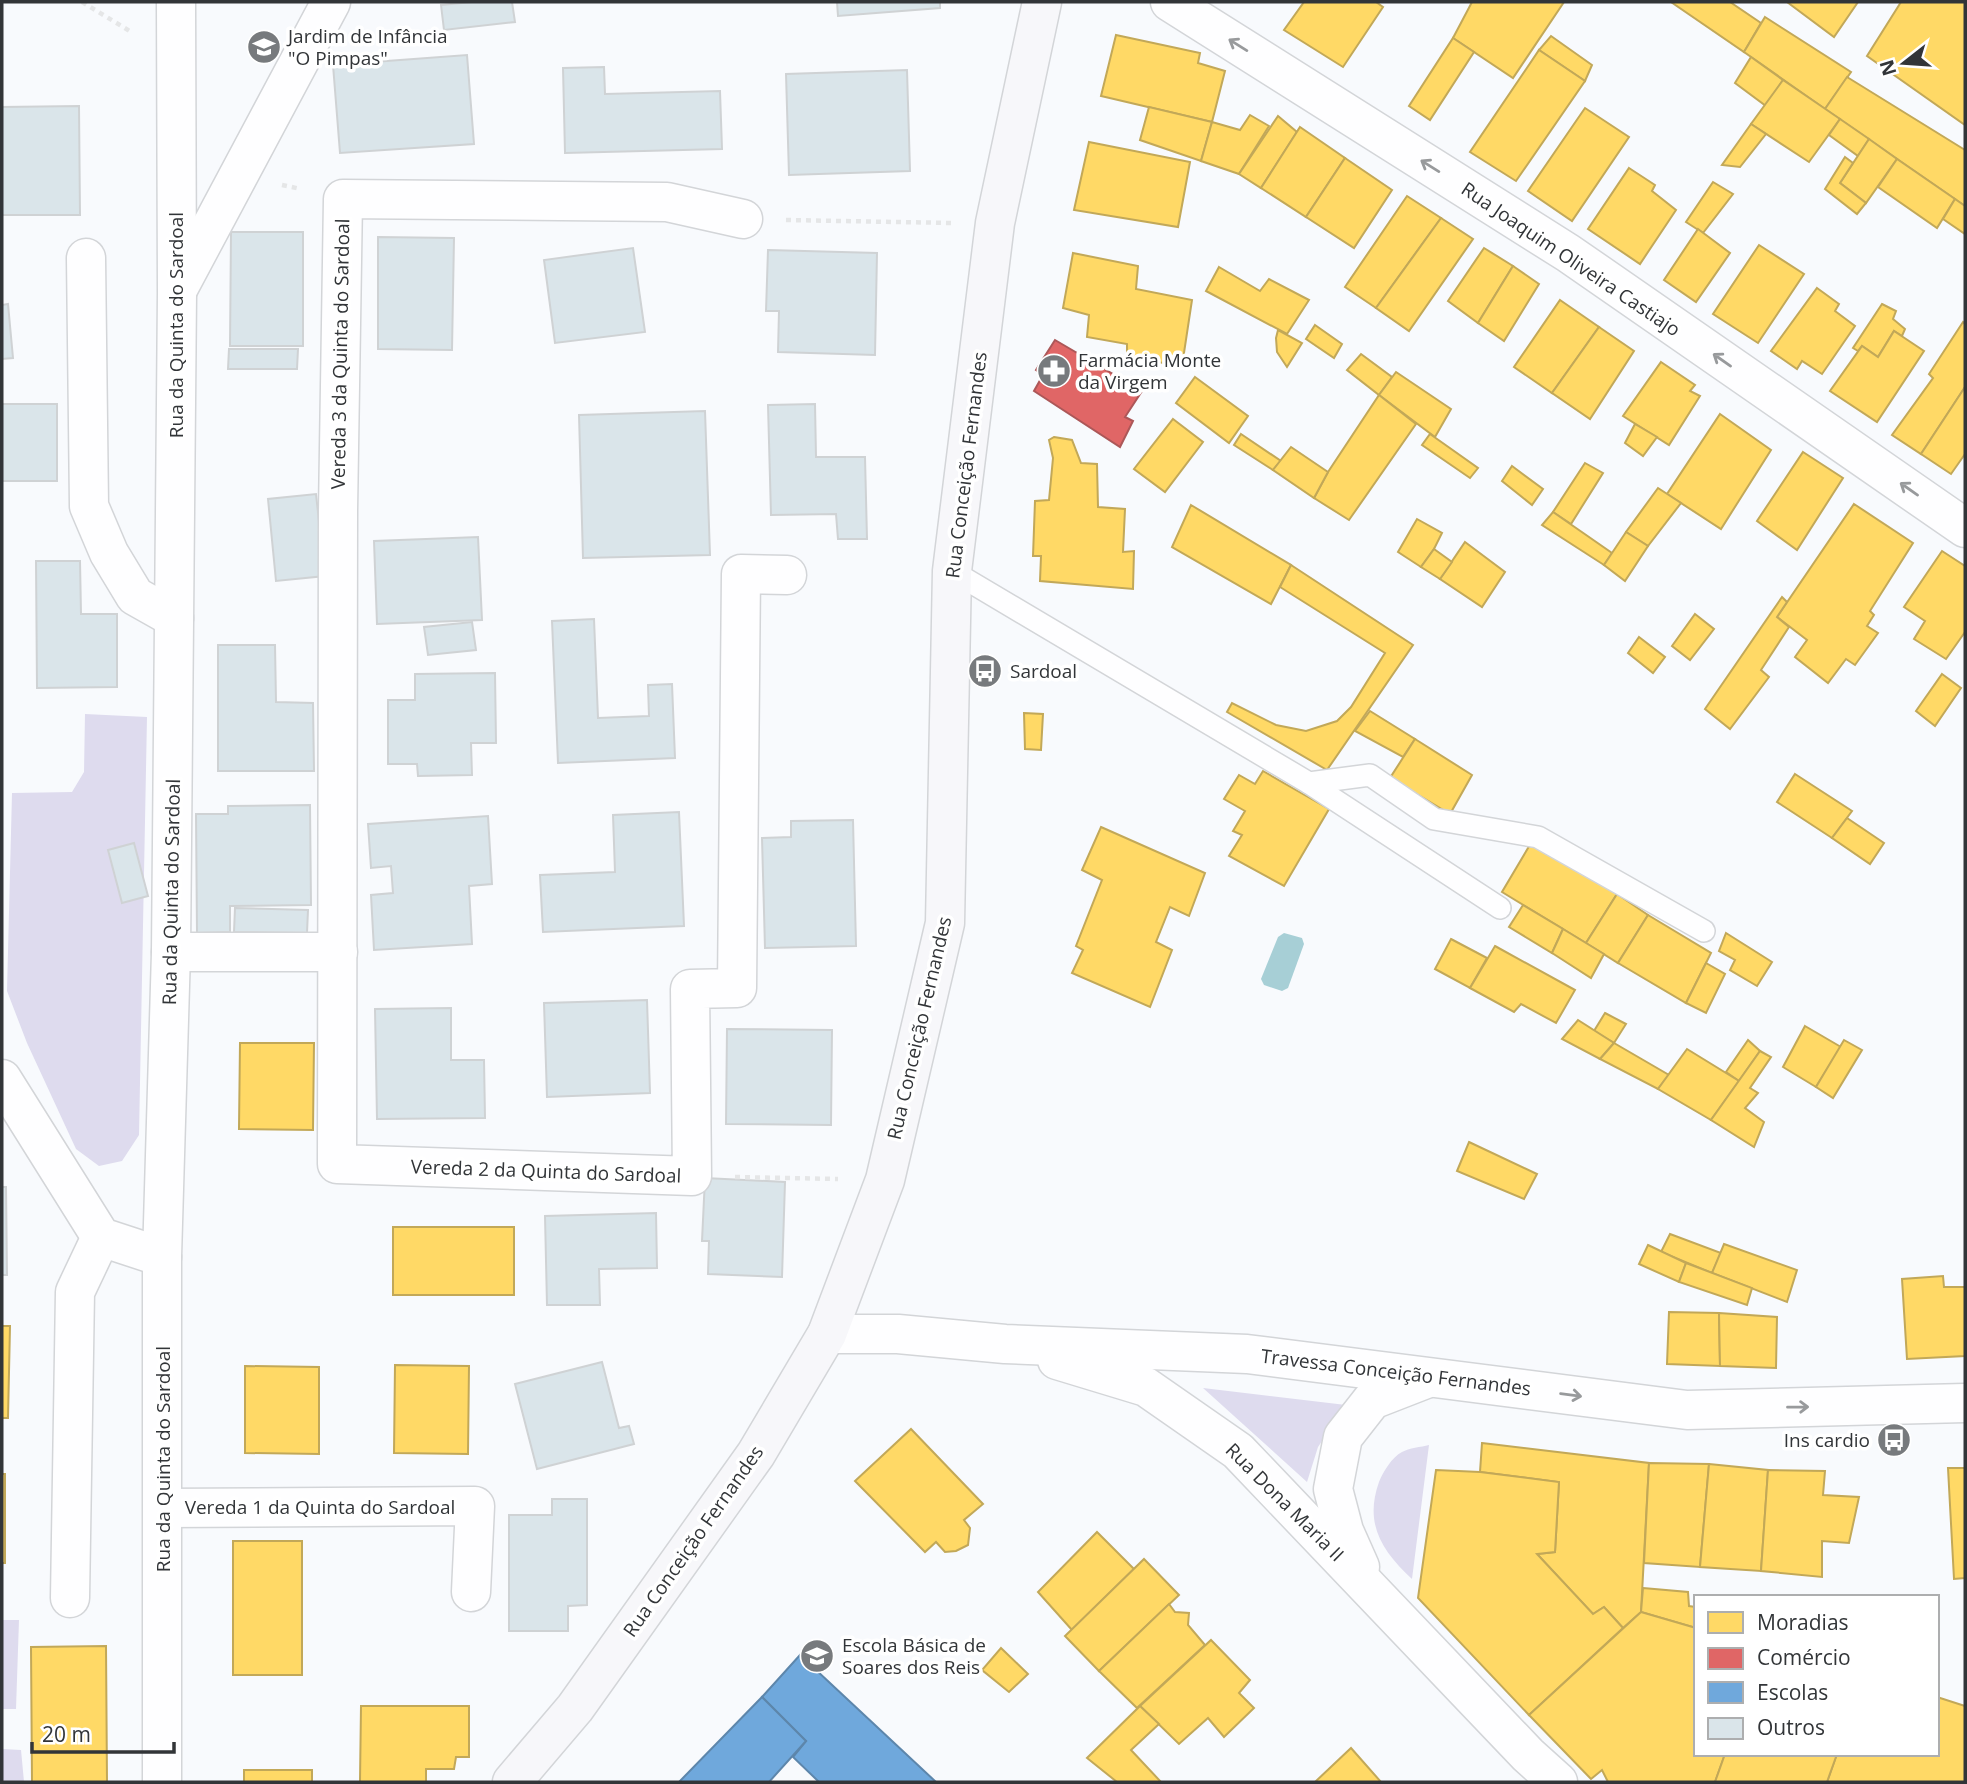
<svg xmlns="http://www.w3.org/2000/svg" width="1967" height="1784" font-family="'Open Sans',sans-serif">
  <style>
    .green { fill: #dedbee }
    .water { fill: #a7cfd6 }
    .homes { fill: #ffd966; stroke: #c2a858; stroke-width: 2 }
    .shops { fill: #e06666; stroke: #ac5758; stroke-width: 2 }
    .schools { fill: #6fa8dc; stroke: #5d86ab; stroke-width: 2 }
    .building { fill: #dae5ea; stroke: #cfd2d4; stroke-width: 2 }
    .lines { fill: none; stroke-linecap: round; stroke-linejoin: round }
    .service-casing { stroke: #d3d5d8; stroke-width: 24 }
    .minor-casing { stroke: #d3d5d8; stroke-width: 41 }
    .secondary-casing { stroke: #d3d5d8; stroke-width: 41 }
    .path { stroke: #e5e6e7; stroke-width: 4.5; stroke-dasharray: 5 5; stroke-linecap: butt }
    .service { stroke: #fefeff; stroke-width: 21 }
    .minor { stroke: #fefeff; stroke-width: 38 }
    .secondary { stroke: #f7f7fa; stroke-width: 38 }
    .oneway { stroke: #989a9c }
    .labels { text-anchor: middle; stroke-width: 7; stroke-linejoin: round; paint-order: stroke }
    .poi-label { font-size: 19px; fill: #323538; stroke: #fff; text-anchor: start }
    .street-label { font-size: 19px; fill: #323538; stroke: #fff }
  </style>
  <rect width="100%" height="100%" fill="#f8fafd"/>
  <g class="green">
    <polygon points="85,714 147,717 139,1135 122,1161 99,1166 76,1149 27,1043 7,991 12,793 72,792 84,772"/>
    <polygon points="1203,1388 1346,1405 1318,1447 1307,1482"/>
    <path d="M1429,1445L1412,1579C1382,1551 1364,1524 1379,1482C1383,1472 1392,1457 1402,1452C1409,1448 1421,1447 1429,1445Z"/>
    <polygon points="2,1620 19,1620 16,1709 2,1709"/>
    <polygon points="2,1749 21,1750 24,1782 2,1782"/>
  </g>
  <polygon class="water" points="1284,933 1302,938 1304,944 1288,988 1282,991 1264,985 1261,979 1278,937"/>
  <g class="homes">
    <polygon points="1304,2 1376,2 1383,7 1343,67 1284,30"/>
    <polygon points="1472,2 1564,2 1513,78 1453,38"/>
    <polygon points="1671,2 1730,2 1761,23 1744,52"/>
    <polygon points="1787,2 1858,2 1834,37"/>
    <polygon points="1901,2 1965,2 1965,125 1867,56"/>
    <polygon points="1765,17 1851,72 1825,109 1744,52"/>
    <polygon points="1116,35 1200,53 1198,63 1225,71 1212,122 1101,96"/>
    <polygon points="1551,36 1592,65 1585,81 1539,50"/>
    <polygon points="1453,38 1474,52 1430,120 1409,106"/>
    <polygon points="1539,50 1585,81 1516,181 1470,152"/>
    <polygon points="1751,57 1783,80 1766,106 1735,83"/>
    <polygon points="1847,77 1965,150 1965,206 1825,109"/>
    <polygon points="1783,80 1840,119 1809,162 1751,124"/>
    <polygon points="1149,107 1212,122 1201,161 1140,140"/>
    <polygon points="1585,108 1629,137 1572,221 1528,191"/>
    <polygon points="1250,115 1269,126 1239,174 1201,161 1212,122 1240,130"/>
    <polygon points="1278,116 1297,132 1261,188 1239,174"/>
    <polygon points="1840,119 1869,139 1858,156 1829,135"/>
    <polygon points="1751,124 1766,134 1740,167 1722,165"/>
    <polygon points="1300,127 1345,158 1306,217 1261,188"/>
    <polygon points="1869,139 1897,159 1866,203 1840,183"/>
    <polygon points="1089,142 1190,162 1178,227 1074,210"/>
    <polygon points="1845,157 1853,163 1840,183 1866,203 1857,214 1825,189"/>
    <polygon points="1345,158 1392,190 1354,248 1306,217"/>
    <polygon points="1897,159 1955,199 1937,228 1878,187"/>
    <polygon points="1629,168 1655,185 1652,191 1676,210 1640,264 1588,229"/>
    <polygon points="1713,182 1733,194 1703,233 1686,222"/>
    <polygon points="1407,196 1441,218 1376,308 1345,287"/>
    <polygon points="1955,199 1965,206 1965,234 1943,219"/>
    <polygon points="1441,218 1473,239 1409,331 1376,308"/>
    <polygon points="1698,229 1730,253 1696,302 1664,280"/>
    <polygon points="1759,245 1804,274 1758,343 1713,314"/>
    <polygon points="1484,248 1513,266 1478,323 1448,301"/>
    <polygon points="1073,253 1138,266 1136,289 1192,300 1182,366 1127,357 1127,344 1087,337 1089,315 1063,308"/>
    <polygon points="1513,266 1539,284 1504,341 1478,323"/>
    <polygon points="1219,267 1260,291 1269,279 1309,300 1287,334 1206,291"/>
    <polygon points="1817,288 1839,304 1835,311 1855,326 1822,374 1802,361 1797,369 1771,351"/>
    <polygon points="1560,300 1599,327 1552,393 1514,367"/>
    <polygon points="1882,304 1896,311 1893,319 1905,329 1902,336 1894,331 1878,357 1862,346 1858,351 1853,348"/>
    <polygon points="1963,322 1965,324 1965,387 1921,454 1892,435 1933,378 1929,374"/>
    <polygon points="1315,325 1342,344 1334,358 1306,339"/>
    <polygon points="1599,327 1634,351 1590,419 1552,393"/>
    <polygon points="1278,330 1302,343 1287,367 1277,352 1276,338"/>
    <polygon points="1894,331 1924,351 1877,422 1830,391 1862,346 1878,357"/>
    <polygon points="1361,354 1392,377 1379,395 1347,370"/>
    <polygon points="1661,362 1695,385 1690,391 1700,396 1669,445 1623,416"/>
    <polygon points="1396,372 1451,409 1435,437 1379,395"/>
    <polygon points="1195,377 1248,416 1229,443 1176,403"/>
    <polygon points="1965,387 1965,454 1951,474 1921,454"/>
    <polygon points="1379,395 1416,424 1349,520 1314,498 1328,472"/>
    <polygon points="1720,414 1771,450 1721,529 1667,494"/>
    <polygon points="1173,419 1203,442 1165,492 1134,469"/>
    <polygon points="1635,424 1657,437 1643,456 1625,443"/>
    <polygon points="1241,434 1281,461 1273,470 1234,445"/>
    <polygon points="1430,434 1478,468 1470,478 1422,445"/>
    <polygon points="1054,437 1072,440 1081,463 1097,464 1098,507 1125,509 1123,552 1134,551 1133,589 1040,581 1041,556 1033,556 1035,501 1049,500 1053,458 1049,440"/>
    <polygon points="1291,447 1328,472 1314,498 1273,470"/>
    <polygon points="1803,452 1843,478 1797,550 1757,521"/>
    <polygon points="1585,463 1603,473 1571,524 1553,512"/>
    <polygon points="1512,466 1543,489 1532,505 1502,481"/>
    <polygon points="1658,488 1681,503 1648,546 1626,532"/>
    <polygon points="1854,504 1913,543 1870,611 1874,615 1867,626 1878,633 1855,665 1846,659 1828,683 1795,657 1807,640 1777,617"/>
    <polygon points="1191,505 1291,565 1271,604 1172,547"/>
    <polygon points="1553,512 1612,553 1604,565 1542,525"/>
    <polygon points="1417,519 1442,533 1434,549 1421,567 1398,552"/>
    <polygon points="1626,532 1648,546 1625,581 1604,565"/>
    <polygon points="1465,542 1505,572 1482,607 1440,579"/>
    <polygon points="1434,549 1452,562 1440,579 1421,567"/>
    <polygon points="1942,551 1965,566 1965,632 1946,659 1914,639 1925,621 1904,607"/>
    <polygon points="1291,565 1413,645 1327,770 1227,712 1232,703 1276,725 1306,731 1337,721 1351,707 1385,653 1280,587"/>
    <polygon points="1782,597 1787,602 1777,617 1789,627 1761,670 1769,677 1730,729 1705,709"/>
    <polygon points="1695,614 1714,629 1690,660 1672,646"/>
    <polygon points="1639,637 1665,657 1653,673 1628,653"/>
    <polygon points="1942,674 1961,688 1935,726 1916,711"/>
    <polygon points="1370,711 1415,739 1403,757 1355,731"/>
    <polygon points="1024,713 1043,714 1041,750 1025,749"/>
    <polygon points="1415,739 1472,775 1450,814 1390,778"/>
    <polygon points="1263,771 1329,809 1284,886 1229,856 1242,835 1233,831 1245,811 1224,799 1239,775 1255,784"/>
    <polygon points="1795,774 1852,811 1832,838 1777,802"/>
    <polygon points="1847,818 1884,843 1870,864 1832,838"/>
    <polygon points="1101,827 1205,873 1189,916 1170,907 1156,942 1172,950 1150,1007 1072,973 1083,950 1076,946 1102,880 1082,870"/>
    <polygon points="1531,843 1617,894 1586,943 1502,892"/>
    <polygon points="1617,894 1648,915 1618,963 1586,943"/>
    <polygon points="1523,905 1563,929 1552,953 1509,927"/>
    <polygon points="1648,915 1711,953 1686,1003 1618,963"/>
    <polygon points="1563,929 1604,954 1591,978 1552,953"/>
    <polygon points="1726,933 1772,962 1757,986 1730,970 1735,960 1719,951"/>
    <polygon points="1451,939 1487,958 1470,988 1435,969"/>
    <polygon points="1495,946 1575,990 1556,1023 1521,1004 1514,1012 1470,988"/>
    <polygon points="1706,963 1725,974 1706,1013 1686,1003"/>
    <polygon points="1605,1013 1626,1024 1614,1043 1594,1031"/>
    <polygon points="1578,1020 1614,1043 1600,1059 1562,1039"/>
    <polygon points="1805,1026 1841,1047 1816,1087 1783,1067"/>
    <polygon points="1748,1040 1760,1051 1739,1081 1726,1072"/>
    <polygon points="1844,1040 1862,1050 1833,1098 1816,1087"/>
    <polygon points="240,1043 314,1043 313,1130 239,1129"/>
    <polygon points="1614,1043 1669,1075 1658,1089 1600,1059"/>
    <polygon points="1687,1049 1739,1081 1711,1120 1658,1089"/>
    <polygon points="1760,1051 1771,1057 1750,1088 1758,1093 1745,1108 1764,1122 1754,1147 1711,1120"/>
    <polygon points="1469,1142 1537,1174 1524,1199 1457,1171"/>
    <rect x="393" y="1227" width="121" height="68"/>
    <polygon points="1670,1234 1721,1253 1712,1273 1661,1252"/>
    <polygon points="1724,1244 1797,1270 1787,1302 1712,1273"/>
    <polygon points="1648,1245 1686,1263 1679,1282 1639,1264"/>
    <polygon points="1686,1263 1752,1288 1747,1305 1679,1282"/>
    <polygon points="1943,1276 1944,1287 1965,1287 1965,1356 1907,1359 1902,1279"/>
    <polygon points="1669,1312 1719,1313 1720,1366 1667,1364"/>
    <polygon points="1719,1313 1777,1317 1776,1368 1720,1366"/>
    <polygon points="2,1326 10,1326 8,1418 2,1418"/>
    <polygon points="395,1365 469,1366 468,1454 394,1453"/>
    <polygon points="245,1366 319,1367 319,1454 245,1453"/>
    <polygon points="911,1429 983,1504 964,1520 970,1528 968,1545 956,1551 945,1552 936,1542 925,1552 855,1481"/>
    <polygon points="1482,1443 1649,1463 1641,1612 1623,1628 1604,1607 1593,1614 1537,1554 1555,1552 1559,1482 1480,1472"/>
    <polygon points="1649,1463 1709,1464 1700,1567 1644,1563"/>
    <polygon points="1709,1464 1768,1470 1761,1571 1700,1567"/>
    <polygon points="1948,1468 1965,1468 1965,1578 1954,1579"/>
    <polygon points="1436,1470 1480,1472 1559,1482 1555,1552 1537,1554 1593,1614 1604,1607 1623,1628 1529,1715 1418,1598"/>
    <polygon points="1768,1470 1825,1471 1823,1495 1859,1497 1849,1543 1822,1541 1822,1577 1761,1571"/>
    <rect x="2" y="1474" width="3" height="89"/>
    <polygon points="1097,1532 1134,1569 1072,1630 1038,1592"/>
    <rect x="233" y="1541" width="69" height="134"/>
    <polygon points="1144,1559 1179,1595 1099,1671 1065,1636"/>
    <polygon points="1643,1588 1688,1592 1689,1606 1696,1607 1696,1628 1641,1612"/>
    <polygon points="1169,1604 1175,1612 1189,1613 1188,1625 1205,1645 1137,1708 1099,1671"/>
    <polygon points="1641,1612 1696,1628 1696,1754 1725,1754 1715,1782 1608,1782 1602,1770 1591,1779 1529,1715"/>
    <polygon points="1211,1640 1250,1680 1239,1693 1254,1708 1224,1737 1208,1718 1179,1744 1140,1706"/>
    <polygon points="106,1646 107,1782 32,1782 31,1647"/>
    <polygon points="1001,1648 1028,1674 1009,1692 982,1670"/>
    <polygon points="1937,1697 1965,1706 1965,1782 1827,1782 1837,1754 1937,1754"/>
    <polygon points="361,1706 469,1706 469,1757 456,1757 454,1769 426,1769 426,1782 360,1782"/>
    <polygon points="1140,1706 1159,1724 1131,1750 1161,1782 1117,1782 1087,1758"/>
    <polygon points="1351,1748 1381,1782 1315,1782"/>
    <polygon points="1725,1754 1837,1754 1827,1782 1715,1782"/>
    <rect x="244" y="1770" width="68" height="12"/>
  </g>
  <polygon class="shops" points="1055,340 1142,391 1125,417 1133,421 1120,447 1034,391 1043,375 1036,370"/>
  <g class="schools">
    <polygon points="800,1655 936,1782 819,1782 793,1757 806,1741 762,1697"/>
    <polygon points="762,1697 806,1741 769,1782 679,1782"/>
  </g>
  <g class="building">
    <polygon points="472,2 512,2 515,22 444,30 441,5"/>
    <polygon points="837,2 940,2 940,8 838,16"/>
    <polygon points="467,55 474,144 340,153 333,65"/>
    <polygon points="604,67 605,94 720,91 722,149 565,153 563,68"/>
    <polygon points="907,70 910,171 789,175 786,74"/>
    <polygon points="79,106 80,215 2,215 2,107"/>
    <polygon points="231,232 303,232 303,346 230,346"/>
    <polygon points="378,237 454,238 452,350 378,349"/>
    <polygon points="633,248 645,332 555,343 544,260"/>
    <polygon points="768,250 877,253 875,355 778,352 779,311 766,311"/>
    <polygon points="8,304 13,358 2,359 2,305"/>
    <polygon points="229,349 298,349 297,369 228,369"/>
    <rect x="2" y="404" width="55" height="77"/>
    <polygon points="815,404 816,457 865,457 867,539 838,539 836,514 771,515 768,405"/>
    <polygon points="705,411 710,555 583,558 579,415"/>
    <polygon points="316,494 325,576 276,581 268,499"/>
    <polygon points="478,537 482,620 377,624 374,541"/>
    <polygon points="36,561 80,561 81,614 117,614 117,687 37,688"/>
    <polygon points="594,619 598,718 649,716 648,685 672,684 675,758 558,763 552,621"/>
    <polygon points="472,622 476,650 428,655 424,627"/>
    <polygon points="218,645 275,645 276,702 313,703 314,771 218,771"/>
    <polygon points="495,673 496,743 471,743 472,775 418,776 417,764 388,764 388,700 415,700 415,674"/>
    <polygon points="310,805 311,905 230,906 230,932 197,933 196,814 228,814 228,806"/>
    <polygon points="679,812 684,926 543,932 540,875 615,872 613,815"/>
    <polygon points="488,816 492,884 469,886 472,944 374,950 371,895 393,893 391,866 371,868 368,824"/>
    <polygon points="853,820 856,946 765,948 762,838 791,837 791,821"/>
    <polygon points="134,843 148,896 122,903 108,850"/>
    <polygon points="235,908 308,910 307,933 234,932"/>
    <polygon points="647,1000 650,1093 547,1097 544,1003"/>
    <polygon points="451,1008 451,1060 484,1060 485,1118 377,1119 375,1009"/>
    <polygon points="727,1029 832,1030 831,1125 726,1124"/>
    <polygon points="705,1178 785,1182 782,1277 708,1274 709,1241 702,1241"/>
    <polygon points="2,1187 6,1187 7,1275 2,1275"/>
    <polygon points="656,1213 657,1268 599,1269 600,1305 547,1305 545,1216"/>
    <polygon points="602,1362 619,1428 629,1426 634,1444 537,1469 515,1384"/>
    <polygon points="552,1499 587,1499 587,1605 568,1606 568,1631 509,1631 509,1515 552,1515"/>
  </g>
  <g class="lines">
    <g class="service-casing">
      <g id="service">
        <polyline points="952,571 1309,783 1370,775 1434,819 1538,837 1704,931"/>
        <polyline points="1309,783 1500,908"/>
      </g>
    </g>
    <g class="minor-casing">
      <g id="minor">
        <polyline points="1170,2 1568,253 1965,528"/>
        <polyline points="743,219 667,202 343,199 338,511 337,1164 692,1176 690,989 737,988 741,574 787,575"/>
        <polyline points="86,258 89,506 109,553 135,596 174,618"/>
        <polyline points="179,287 331,2"/>
        <polyline points="171,952 338,952"/>
        <polyline points="2,1079 101,1237 162,1257"/>
        <polyline points="827,1334 898,1334 1005,1344 1247,1354 1687,1410 1965,1403"/>
        <polyline points="1057,1360 1146,1387 1238,1451 1528,1755 1558,1782"/>
        <polyline points="164,1508 475,1506 471,1592"/>
        <polyline points="1360,1567 1344,1531 1333,1489 1343,1437 1372,1400 1426,1379"/>
        <polyline points="70,1598 75,1292 101,1237"/>
        <polyline points="162,1782 162,1257 171,952 177,293 176,2"/>
      </g>
    </g>
    <g class="secondary-casing">
      <polyline id="secondary" points="512,1782 575,1708 756,1454 827,1334 885,1180 945,923 952,571 995,223 1042,2"/>
    </g>
    <g class="path">
      <polyline points="82,2 133,33"/>
      <polyline points="282,185 301,189"/>
      <polyline points="786,220 952,223"/>
      <polyline points="735,1177 838,1179"/>
    </g>
    <use href="#service" class="service"/>
    <use href="#minor" class="minor"/>
    <use href="#secondary" class="secondary"/>
  </g>
  <defs><path id="oneway-shaft" d="M-6 0H5M1.5-3L5.5 0L1.5 3" fill="none" stroke-width="1.6" stroke-linecap="round" stroke-linejoin="round" transform="scale(1.75)"/></defs>
  <g class="oneway">
    <use href="#oneway-shaft" transform="translate(1238 45) rotate(-148)"/>
    <use href="#oneway-shaft" transform="translate(1430 166) rotate(-148)"/>
    <use href="#oneway-shaft" transform="translate(1722 360) rotate(-145)"/>
    <use href="#oneway-shaft" transform="translate(1909 489) rotate(-145)"/>
    <use href="#oneway-shaft" transform="translate(1571 1395) rotate(7)"/>
    <use href="#oneway-shaft" transform="translate(1798 1407) rotate(-1)"/>
  </g>
  <defs>
    <g id="school-disc" transform="scale(1.75)"><circle r="9.5" fill="#777a7d" stroke="#fff"/><path d="M0-5L7-2L0 1L-7-2ZM-4 1L0 2.5L4 1V4Q0 6-4 4Z" fill="#fff"/></g>
    <g id="pharmacy-disc" transform="scale(1.75)"><circle r="9.5" fill="#777a7d" stroke="#fff"/><path d="M-2-6h4v4h4v4h-4v4h-4v-4h-4v-4h4Z" fill="#fff"/></g>
    <g id="bus-disc" transform="scale(1.75)"><circle r="9.5" fill="#777a7d" stroke="#fff"/><path d="M-5-6H5V4H4V6H2V4H-2V6H-4V4H-5ZM-3.5-4V0h7V-4ZM-3.5 1.2v1.5H-2V1.2ZM2 1.2v1.5H3.5V1.2Z" fill="#fff"/></g>
  </defs>
  <g fill-rule="evenodd">
    <use href="#school-disc" x="264" y="47"/>
    <use href="#pharmacy-disc" x="1054" y="371"/>
    <use href="#bus-disc" x="985" y="671"/>
    <use href="#bus-disc" x="1894" y="1440"/>
    <use href="#school-disc" x="817" y="1656"/>
  </g>
  <g class="labels">
    <g class="poi-label">
      <text x="288" y="43">Jardim de Infância<tspan x="288" dy="22">"O Pimpas"</tspan></text>
      <text x="1078" y="367">Farmácia Monte<tspan x="1078" dy="22">da Virgem</tspan></text>
      <text x="1010" y="678">Sardoal</text>
      <text x="1870" y="1447" text-anchor="end">Ins cardio</text>
      <text x="842" y="1652">Escola Básica de<tspan x="842" dy="22">Soares dos Reis</tspan></text>
    </g>
    <g class="street-label">
      <text transform="translate(1571 259) rotate(34)" y="7">Rua Joaquim Oliveira Castiajo</text>
      <text transform="translate(176 325) rotate(-90)" y="7">Rua da Quinta do Sardoal</text>
      <text transform="translate(340 354) rotate(-89)" y="7">Vereda 3 da Quinta do Sardoal</text>
      <text transform="translate(966 465) rotate(-83)" y="7">Rua Conceição Fernandes</text>
      <text transform="translate(171 892) rotate(-89)" y="7">Rua da Quinta do Sardoal</text>
      <text transform="translate(919 1028) rotate(-77)" y="7">Rua Conceição Fernandes</text>
      <text transform="translate(546 1171) rotate(2)" y="7">Vereda 2 da Quinta do Sardoal</text>
      <text transform="translate(1396 1372) rotate(7)" y="7">Travessa Conceição Fernandes</text>
      <text transform="translate(163 1459) rotate(-90)" y="7">Rua da Quinta do Sardoal</text>
      <text transform="translate(1285 1502) rotate(45)" y="7">Rua Dona Maria II</text>
      <text x="320" y="1514">Vereda 1 da Quinta do Sardoal</text>
      <text transform="translate(693 1541) rotate(-55)" y="7">Rua Conceição Fernandes</text>
    </g>
  </g>
  <rect width="1967" height="1784" fill="none" stroke="#323538" stroke-width="7"/>
  <rect x="1694" y="1595" width="245" height="161" fill="#ffffff" stroke="#adaeaf" stroke-width="2"/>
  <rect x="1708" y="1612" width="35" height="21" fill="#ffd966" stroke="#adaeaf" stroke-width="2"/>
  <text x="1757" y="1630" font-size="21" fill="#323538">Moradias</text>
  <rect x="1708" y="1648" width="35" height="21" fill="#e06666" stroke="#adaeaf" stroke-width="2"/>
  <text x="1757" y="1665" font-size="21" fill="#323538">Comércio</text>
  <rect x="1708" y="1682" width="35" height="21" fill="#6fa8dc" stroke="#adaeaf" stroke-width="2"/>
  <text x="1757" y="1700" font-size="21" fill="#323538">Escolas</text>
  <rect x="1708" y="1718" width="35" height="21" fill="#dae5ea" stroke="#adaeaf" stroke-width="2"/>
  <text x="1757" y="1735" font-size="21" fill="#323538">Outros</text>
  <g transform="translate(1904 63) rotate(253)" stroke="#ffffff" stroke-width="5" paint-order="stroke">
  <path d="M0-5L12 26L0 18L-12 26Z" fill="#323538"/>
  <text y="-10" font-size="19" font-weight="bold" text-anchor="middle" fill="#323538">N</text>
  </g>
  <path d="M32 1742v10h142v-10" fill="none" stroke="#323538" stroke-width="3.5"/>
  <text x="42" y="1742" font-size="21" fill="#323538" stroke="#ffffff" stroke-width="5" paint-order="stroke">20 m</text>
</svg>
